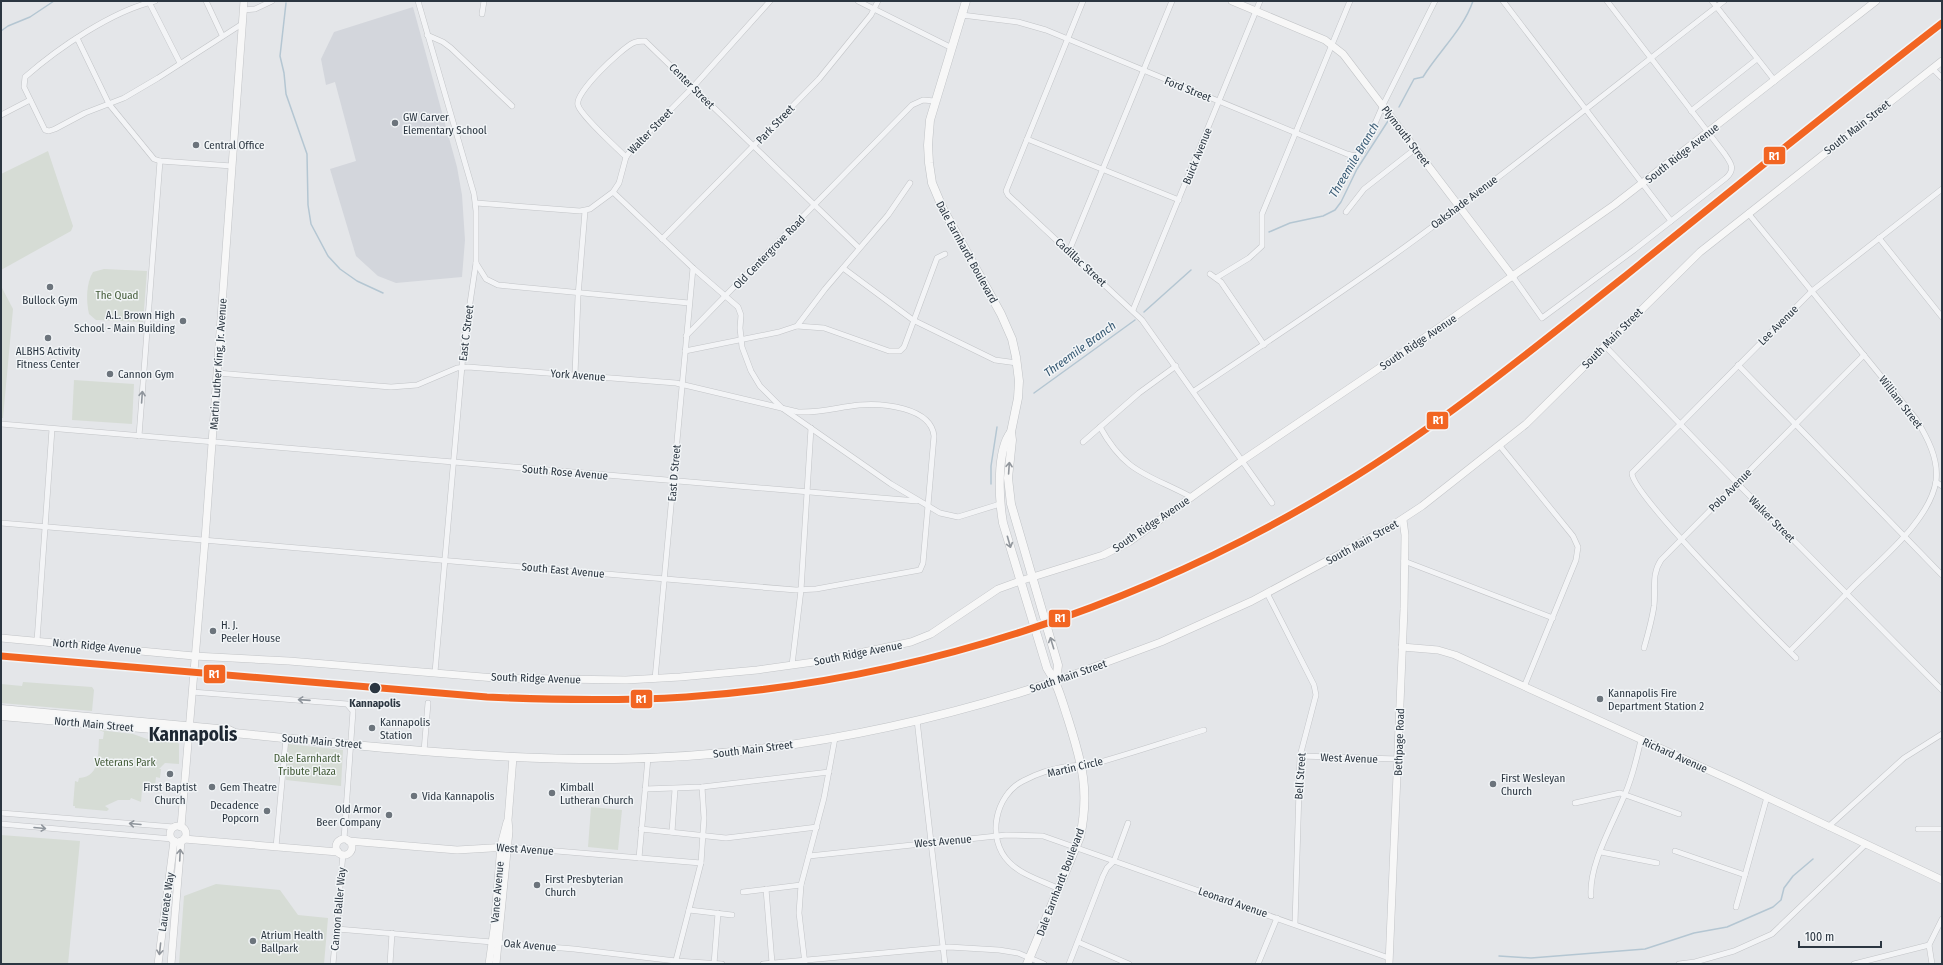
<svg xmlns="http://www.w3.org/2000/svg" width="1943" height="965" font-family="'Fira Sans Condensed',sans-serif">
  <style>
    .built { fill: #d3d6dc }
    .green { fill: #d6dcd5 }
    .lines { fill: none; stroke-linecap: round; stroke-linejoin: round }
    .stream { stroke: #b4c6d2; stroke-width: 1.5 }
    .street-casing { stroke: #c2c4c7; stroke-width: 6 }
    .secondary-casing { stroke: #c2c4c7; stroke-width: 8 }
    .primary-casing { stroke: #c0c3c6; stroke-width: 9 }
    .street { stroke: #f3f4f6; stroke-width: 5 }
    .secondary { stroke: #f7f7f7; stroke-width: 7 }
    .primary { stroke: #f7f7f7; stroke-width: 8 }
    .rail-1-casing { stroke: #f2f5f7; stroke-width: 10 }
    .rail-1 { stroke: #f26522; stroke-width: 7 }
    .oneway { stroke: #8f959c }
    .oneway2 { stroke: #91969c }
    .poi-dot { fill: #6c747c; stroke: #f2f5f7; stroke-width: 1.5 }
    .stop-dot { fill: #2b3641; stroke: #f2f5f7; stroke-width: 1.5 }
    .labels { text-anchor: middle; stroke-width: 3; stroke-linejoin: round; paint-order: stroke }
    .street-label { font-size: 11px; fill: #2b3641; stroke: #f2f5f7 }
    .poi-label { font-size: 11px; fill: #2b3641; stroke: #f2f5f7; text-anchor: start }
    .park-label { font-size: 11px; fill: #445c39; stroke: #f2f5f7 }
    .stop-label { font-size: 11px; font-weight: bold; fill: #2b3641; stroke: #f2f5f7 }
    .water-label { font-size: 12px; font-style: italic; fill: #375973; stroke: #f2f5f7 }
    .town-label { font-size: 19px; font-weight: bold; fill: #1d2732; stroke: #f2f5f7 }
    .line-badge { stroke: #f2f5f7; stroke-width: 1.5 }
    .badge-label { font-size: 11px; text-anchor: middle; font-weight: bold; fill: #fff }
  </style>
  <rect width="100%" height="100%" fill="#e4e6e9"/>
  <polygon class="built" points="413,7 457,167 462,195 465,240 462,277 396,283 378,276 356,256 330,169 356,161 335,82 326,85 321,59 334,32"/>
  <g class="green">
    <polygon points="48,151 73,226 71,231 1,270 1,174"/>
    <path d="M104,269L147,271L143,322L96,320L89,314C86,301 86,283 93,272Z"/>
    <polygon points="1,286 13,309 3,418 1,418"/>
    <polygon points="74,380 134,384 132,424 72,420"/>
    <polygon points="23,682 92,687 94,690 92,711 1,703 1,684 22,686"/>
    <path d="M99,730L133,734L147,739L157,737L174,738L179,744V764L165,763L159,769H161L160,778L156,777L155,786L150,785L149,790H142L141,802L131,798L130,800H118L105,806L109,809L107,811L75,808V806H73L75,781L78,782L79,778C100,777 98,755 99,739H103L104,732Z"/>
    <polygon points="288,744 343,750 341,786 286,780"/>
    <polygon points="591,807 622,810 618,850 588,847"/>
    <polygon points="1,835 80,841 68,964 1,964"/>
    <polygon points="216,884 280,890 298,915 328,918 324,964 179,964 184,896"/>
  </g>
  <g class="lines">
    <g class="stream">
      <polyline points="286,3 280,56 284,73 286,94 307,154 308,205 311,224 328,256 340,269 357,281 383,293"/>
      <polyline points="1,31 8,26 30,17 54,1"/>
      <path d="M1399,107L1414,79L1423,77C1439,51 1463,30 1473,1"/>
      <polyline points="1269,232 1290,223 1323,216 1335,210 1341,202 1357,169 1388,121"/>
      <polyline points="1144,312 1191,270"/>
      <polyline points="1034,393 1135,320"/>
      <polyline points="991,484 991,466 997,427"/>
      <polyline points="1499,956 1531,958 1645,949 1694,933 1727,927 1773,907 1781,900 1784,888 1793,876 1813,859"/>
    </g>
    <g class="street-casing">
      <g id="street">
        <path d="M155,1C112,11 58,48 25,77L24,87L45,130L49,131L55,129L85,113L124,98L158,78L242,24"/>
        <polyline points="206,1 222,35"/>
        <polyline points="418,1 474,194 476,211 476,263 464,343 435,672"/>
        <polyline points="858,1 952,48"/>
        <polyline points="1083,1 1006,191 1008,195 1142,320 1272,503"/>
        <polyline points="1503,1 1671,221"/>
        <polyline points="1712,1 1775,81"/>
        <polyline points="149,2 180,63"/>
        <polyline points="243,10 255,9 272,1"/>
        <polyline points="482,14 484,1"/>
        <polyline points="962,15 1018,22 1046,30 1347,154 1355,156 1363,151 1383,105 1435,1"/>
        <polyline points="427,35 443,42 451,48 512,106"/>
        <polyline points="77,38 109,104 154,159 160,161 232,166"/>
        <polyline points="1932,68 1942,78"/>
        <polyline points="1691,111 1757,59"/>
        <polyline points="1,115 30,100"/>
        <polyline points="1027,139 1179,200"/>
        <path d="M626,157C616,147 581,116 578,105C574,93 621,49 633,43C637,41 641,41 645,41L859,248"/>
        <polyline points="613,192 693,268 738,307 741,315 740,328 742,347 751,371 760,386 782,408 891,484 940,513 958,517 1000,504"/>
        <polyline points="476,203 580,211 590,209 613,192 619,183 626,157 631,150 693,87 770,1"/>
        <polyline points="1346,212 1364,189 1415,149"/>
        <path d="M1748,213L1916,419C1927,437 1939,459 1936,481C1930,520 1881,559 1854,586C1833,608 1811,630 1790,651"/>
        <polyline points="1879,238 1942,317"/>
        <polyline points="662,239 819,79 871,15 878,1"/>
        <polyline points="1069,251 1172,1"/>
        <polyline points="476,263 486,279 498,285 689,303"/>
        <polyline points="843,268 913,320 995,360 1017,363"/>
        <polyline points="1210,274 1221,282 1264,345"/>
        <path d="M1513,277L1542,318L1634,250L1726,178C1736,169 1731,163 1724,153L1607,1"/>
        <polyline points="1216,278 1249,258 1262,246 1262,214 1350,1"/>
        <polyline points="1133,310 1260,1"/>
        <polyline points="797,326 824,328 889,351 900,351 904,347 937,258 945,254"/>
        <polyline points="686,336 912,105 923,100 935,101"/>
        <polyline points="1605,346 1737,483 1942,690"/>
        <polyline points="685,351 779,332 797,326 825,289 888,215 910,183"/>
        <polyline points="1738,365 1942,575"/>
        <polyline points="575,375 578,296 585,211"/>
        <path d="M1194,391C1260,347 1326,303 1391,257C1505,175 1613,87 1724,1"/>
        <polyline points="1,424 917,501"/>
        <path d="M1100,427C1126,474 1148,474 1191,497"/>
        <polyline points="139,436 160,161"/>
        <polyline points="1083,442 1139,393 1176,366"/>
        <polyline points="1500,446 1573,536 1578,547 1576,560 1524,687"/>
        <polyline points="1936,482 1942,486"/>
        <path d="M1,523L796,590L816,589L920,570L923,563L934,436C931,407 882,403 859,405C839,407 819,413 798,412L676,383L468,367L457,368L417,385L391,387L217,373"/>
        <polyline points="1404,561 1553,618"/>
        <polyline points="1267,593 1314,685 1316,695 1300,756 1295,924"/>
        <polyline points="37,641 52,429"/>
        <path d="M1644,648C1648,634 1652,620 1654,606C1656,589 1651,575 1661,560L1864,355"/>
        <path d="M1796,658C1773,635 1631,494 1632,473L1812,291L1942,189"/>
        <polyline points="792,665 801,590 811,428"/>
        <polyline points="655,679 693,268"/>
        <polyline points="192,692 347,704 353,711 344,839"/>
        <polyline points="917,720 945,964"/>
        <polyline points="424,751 428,703"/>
        <polyline points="1300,756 1398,759"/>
        <polyline points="645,789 702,787 829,772"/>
        <polyline points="1575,803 1620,793 1679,814"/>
        <polyline points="1,813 174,827"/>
        <polyline points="1,824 172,839"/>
        <polyline points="1828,827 1904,758 1942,734"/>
        <polyline points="641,829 726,838 817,827"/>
        <polyline points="1918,829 1942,829"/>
        <polyline points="672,832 675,789"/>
        <polyline points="276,847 286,738"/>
        <polyline points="508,847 701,863"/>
        <polyline points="1675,851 1745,875"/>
        <polyline points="1601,852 1657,863"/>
        <polyline points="809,856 1006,835 1043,836 1389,958"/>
        <polyline points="639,858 648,758"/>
        <polyline points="766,889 772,963"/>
        <path d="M1059,889C1043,881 1021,875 1009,862C986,839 995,795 1023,781C1036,774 1055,768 1070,766C1078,765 1088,765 1097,763C1133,753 1168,741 1204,730"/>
        <polyline points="743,892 801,885"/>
        <path d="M1591,896C1589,866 1610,829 1622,801C1631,782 1636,761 1641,740"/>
        <polyline points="1736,907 1767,797"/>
        <polyline points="689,910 732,915"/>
        <polyline points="337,929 574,949 676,961 722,964"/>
        <polyline points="1078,942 1129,964"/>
        <polyline points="333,964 343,854"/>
        <polyline points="390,964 392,933"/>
        <polyline points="675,964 701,863 704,818 702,787"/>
        <polyline points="714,964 718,913"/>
        <polyline points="763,964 949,947 999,950 1018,953 1044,964"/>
        <polyline points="805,964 799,913 801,885 824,798 835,738"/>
        <polyline points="1069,964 1103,876 1107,868 1114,861 1128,823"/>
        <polyline points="1258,964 1277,918"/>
        <polyline points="1679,964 1695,962 1734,951 1772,934 1866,844"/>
        <polyline points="1854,964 1929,945"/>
        <polyline points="1932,964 1929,945 1942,919"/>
      </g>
    </g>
    <g class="secondary-casing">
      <g id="secondary">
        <polyline points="1232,1 1325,40 1343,54 1513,277"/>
        <polyline points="1,638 194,656 289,661 495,678 626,680 680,677 757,670 821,661 911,642 931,634 998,589 1020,581 1103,555 1129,542 1243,460 1424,338 1614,205 1876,1"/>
        <polyline points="1402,647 1438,650 1455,655 1737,783 1942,880"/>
        <polyline points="1056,681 1161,642 1252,601 1390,527 1422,506 1526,424 1700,252 1942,61"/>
        <circle cx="178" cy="834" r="8"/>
        <polyline points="181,827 205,540 244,1"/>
        <polyline points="184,839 338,852"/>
        <circle cx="344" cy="847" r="8"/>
        <polyline points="349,841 457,850 508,847"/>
        <polyline points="158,964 174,841"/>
        <polyline points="171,964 181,841"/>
        <polyline points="489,964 494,929 501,845 507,822"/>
        <polyline points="496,964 509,831 508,820 513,757"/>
        <polyline points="1389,964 1404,609 1405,535 1403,520"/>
      </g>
    </g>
    <g class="primary-casing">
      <g id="primary">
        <polyline points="966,1 930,120 928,145 929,163 932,183 943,209 1001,314 1012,339 1016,357 1019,381 1018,398 1011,432 1012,440 1008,478 1011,504 1058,665 1056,681"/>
        <path d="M1011,432C996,451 999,500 1003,523L1047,668C1058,684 1062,701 1068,719C1082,763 1090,791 1080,837L1027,964"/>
        <path d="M1,709L229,730L235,733C361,746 488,760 614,759C764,757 914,728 1056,681"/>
        <polyline points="1,716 199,733"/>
      </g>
    </g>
    <use href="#street" class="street"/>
    <use href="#secondary" class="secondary"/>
    <use href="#primary" class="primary"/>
    <g class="rail-1-casing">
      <path id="rail-1" d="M1,656L487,697C553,700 620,701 686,697C917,681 1146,605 1343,484C1443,423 1533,349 1624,277C1729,192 1835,106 1942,23"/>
    </g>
    <use href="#rail-1" class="rail-1"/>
  </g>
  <defs><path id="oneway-shaft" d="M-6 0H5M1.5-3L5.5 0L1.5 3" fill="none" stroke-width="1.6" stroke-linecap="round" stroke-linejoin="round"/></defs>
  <g class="oneway">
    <use href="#oneway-shaft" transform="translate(142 397) rotate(-86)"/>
    <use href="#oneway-shaft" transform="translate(304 700) rotate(-176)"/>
    <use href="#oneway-shaft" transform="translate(135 824) rotate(-175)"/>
    <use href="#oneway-shaft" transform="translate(40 828) rotate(5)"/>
  </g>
  <g class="oneway2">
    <use href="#oneway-shaft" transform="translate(1009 468) rotate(-86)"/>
    <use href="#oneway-shaft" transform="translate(1009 542) rotate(74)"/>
    <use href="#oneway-shaft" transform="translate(1052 643) rotate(-107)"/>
    <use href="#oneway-shaft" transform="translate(180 855) rotate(-87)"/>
    <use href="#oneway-shaft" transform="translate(160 949) rotate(96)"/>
  </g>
  <g class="poi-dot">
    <circle cx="395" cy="123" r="4"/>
    <circle cx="196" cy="145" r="4"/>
    <circle cx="50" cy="287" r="4"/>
    <circle cx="183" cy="321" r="4"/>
    <circle cx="48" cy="338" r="4"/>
    <circle cx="110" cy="374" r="4"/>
    <circle cx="213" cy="631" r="4"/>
    <circle cx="1600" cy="699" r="4"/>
    <circle cx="372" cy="728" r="4"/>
    <circle cx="170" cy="774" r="4"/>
    <circle cx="1493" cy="784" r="4"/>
    <circle cx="212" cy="787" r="4"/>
    <circle cx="552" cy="793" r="4"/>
    <circle cx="414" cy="796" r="4"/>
    <circle cx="267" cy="811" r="4"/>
    <circle cx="389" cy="815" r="4"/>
    <circle cx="537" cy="885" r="4"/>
    <circle cx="253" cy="941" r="4"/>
  </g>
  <circle class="stop-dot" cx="375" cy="688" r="6"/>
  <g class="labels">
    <g class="street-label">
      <text transform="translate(692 86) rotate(45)" y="4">Center Street</text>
      <text transform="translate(1188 89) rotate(22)" y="4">Ford Street</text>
      <text transform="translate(775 124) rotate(-46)" y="4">Park Street</text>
      <text transform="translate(1857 127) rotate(-38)" y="4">South Main Street</text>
      <text transform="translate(650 131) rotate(-46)" y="4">Walter Street</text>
      <text transform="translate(1406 136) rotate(53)" y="4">Plymouth Street</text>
      <text transform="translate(1682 153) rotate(-38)" y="4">South Ridge Avenue</text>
      <text transform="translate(1197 156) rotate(-68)" y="4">Buick Avenue</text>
      <text transform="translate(1464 202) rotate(-37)" y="4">Oakshade Avenue</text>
      <text transform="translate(769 252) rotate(-46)" y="4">Old Centergrove Road</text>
      <text transform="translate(967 252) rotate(61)" y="4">Dale Earnhardt Boulevard</text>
      <text transform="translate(1081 262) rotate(43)" y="4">Cadillac Street</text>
      <text transform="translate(1778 325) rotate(-45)" y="4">Lee Avenue</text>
      <text transform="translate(466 333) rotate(-83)" y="4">East C Street</text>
      <text transform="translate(1612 338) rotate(-45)" y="4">South Main Street</text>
      <text transform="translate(1418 342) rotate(-34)" y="4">South Ridge Avenue</text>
      <text transform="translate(218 364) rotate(-86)" y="4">Martin Luther King, Jr. Avenue</text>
      <text transform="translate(578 375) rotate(4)" y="4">York Avenue</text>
      <text transform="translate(1901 402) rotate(52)" y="4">William Street</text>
      <text transform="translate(565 472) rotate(5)" y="4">South Rose Avenue</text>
      <text transform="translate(674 473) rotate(-85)" y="4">East D Street</text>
      <text transform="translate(1730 490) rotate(-45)" y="4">Polo Avenue</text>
      <text transform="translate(1772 519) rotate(45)" y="4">Walker Street</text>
      <text transform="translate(1151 524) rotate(-34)" y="4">South Ridge Avenue</text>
      <text transform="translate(1362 542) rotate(-29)" y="4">South Main Street</text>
      <text transform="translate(563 570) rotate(5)" y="4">South East Avenue</text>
      <text transform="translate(97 646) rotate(5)" y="4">North Ridge Avenue</text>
      <text transform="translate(858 653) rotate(-11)" y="4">South Ridge Avenue</text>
      <text transform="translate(1068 676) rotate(-19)" y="4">South Main Street</text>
      <text transform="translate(536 678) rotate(2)" y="4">South Ridge Avenue</text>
      <text transform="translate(94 724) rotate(5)" y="4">North Main Street</text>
      <text transform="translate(322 741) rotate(5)" y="4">South Main Street</text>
      <text transform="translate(1399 742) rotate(-88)" y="4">Bethpage Road</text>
      <text transform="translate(753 749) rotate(-7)" y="4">South Main Street</text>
      <text transform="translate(1675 755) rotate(24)" y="4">Richard Avenue</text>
      <text transform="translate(1349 758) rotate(2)" y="4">West Avenue</text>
      <text transform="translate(1075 767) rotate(-13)" y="4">Martin Circle</text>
      <text transform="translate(1300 776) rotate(-86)" y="4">Bell Street</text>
      <text transform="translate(943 841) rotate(-5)" y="4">West Avenue</text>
      <text transform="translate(525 849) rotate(4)" y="4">West Avenue</text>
      <text transform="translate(1060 882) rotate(-69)" y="4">Dale Earnhardt Boulevard</text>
      <text transform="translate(497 892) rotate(-85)" y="4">Vance Avenue</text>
      <text transform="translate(166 902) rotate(-82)" y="4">Laureate Way</text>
      <text transform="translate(1233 902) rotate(19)" y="4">Leonard Avenue</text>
      <text transform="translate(338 909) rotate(-85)" y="4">Cannon Baller Way</text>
      <text transform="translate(530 945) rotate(5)" y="4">Oak Avenue</text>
    </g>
    <g class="poi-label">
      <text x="403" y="121">GW Carver<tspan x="403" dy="13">Elementary School</tspan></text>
      <text x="204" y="149">Central Office</text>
      <text x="50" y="304" text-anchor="middle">Bullock Gym</text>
      <text x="175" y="319" text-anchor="end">A.L. Brown High<tspan x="175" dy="13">School - Main Building</tspan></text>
      <text x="48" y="355" text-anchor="middle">ALBHS Activity<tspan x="48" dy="13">Fitness Center</tspan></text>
      <text x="118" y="378">Cannon Gym</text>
      <text x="221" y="629">H. J.<tspan x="221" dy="13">Peeler House</tspan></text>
      <text x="1608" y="697">Kannapolis Fire<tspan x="1608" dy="13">Department Station 2</tspan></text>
      <text x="380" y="726">Kannapolis<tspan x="380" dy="13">Station</tspan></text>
      <text x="1501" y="782">First Wesleyan<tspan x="1501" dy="13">Church</tspan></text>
      <text x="170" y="791" text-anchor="middle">First Baptist<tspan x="170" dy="13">Church</tspan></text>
      <text x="220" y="791">Gem Theatre</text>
      <text x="560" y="791">Kimball<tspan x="560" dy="13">Lutheran Church</tspan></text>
      <text x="422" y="800">Vida Kannapolis</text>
      <text x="259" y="809" text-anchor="end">Decadence<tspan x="259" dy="13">Popcorn</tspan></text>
      <text x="381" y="813" text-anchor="end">Old Armor<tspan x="381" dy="13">Beer Company</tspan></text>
      <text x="545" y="883">First Presbyterian<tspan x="545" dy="13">Church</tspan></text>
      <text x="261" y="939">Atrium Health<tspan x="261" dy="13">Ballpark</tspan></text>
    </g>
    <g class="park-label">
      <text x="117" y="299">The Quad</text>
      <text x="307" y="762">Dale Earnhardt<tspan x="307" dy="13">Tribute Plaza</tspan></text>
      <text x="125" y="766">Veterans Park</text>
    </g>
    <g class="stop-label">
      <text x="375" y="707">Kannapolis</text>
    </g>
    <g class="water-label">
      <text transform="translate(1354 160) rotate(-59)" y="4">Threemile Branch</text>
      <text transform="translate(1080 349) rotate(-36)" y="4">Threemile Branch</text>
    </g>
    <g class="town-label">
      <text x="193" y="741">Kannapolis</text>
    </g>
  </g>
  <g class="line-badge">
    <rect x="1763" y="146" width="23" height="19" rx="4" fill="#f26522"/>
    <rect x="1426" y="411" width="23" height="19" rx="4" fill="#f26522"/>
    <rect x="1048" y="609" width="23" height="19" rx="4" fill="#f26522"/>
    <rect x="203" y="664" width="23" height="20" rx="4" fill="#f26522"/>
    <rect x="630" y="689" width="23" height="20" rx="4" fill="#f26522"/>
  </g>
  <g class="badge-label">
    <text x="1774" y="160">R1</text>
    <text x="1438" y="424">R1</text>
    <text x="1060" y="622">R1</text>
    <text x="214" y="678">R1</text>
    <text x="641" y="703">R1</text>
  </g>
  <rect width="1943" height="965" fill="none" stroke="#2b3641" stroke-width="4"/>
  <path d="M1799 941v6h82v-6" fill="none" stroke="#2b3641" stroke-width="2"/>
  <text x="1805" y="941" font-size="12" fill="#2b3641" stroke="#f2f5f7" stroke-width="3" paint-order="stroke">100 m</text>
</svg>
